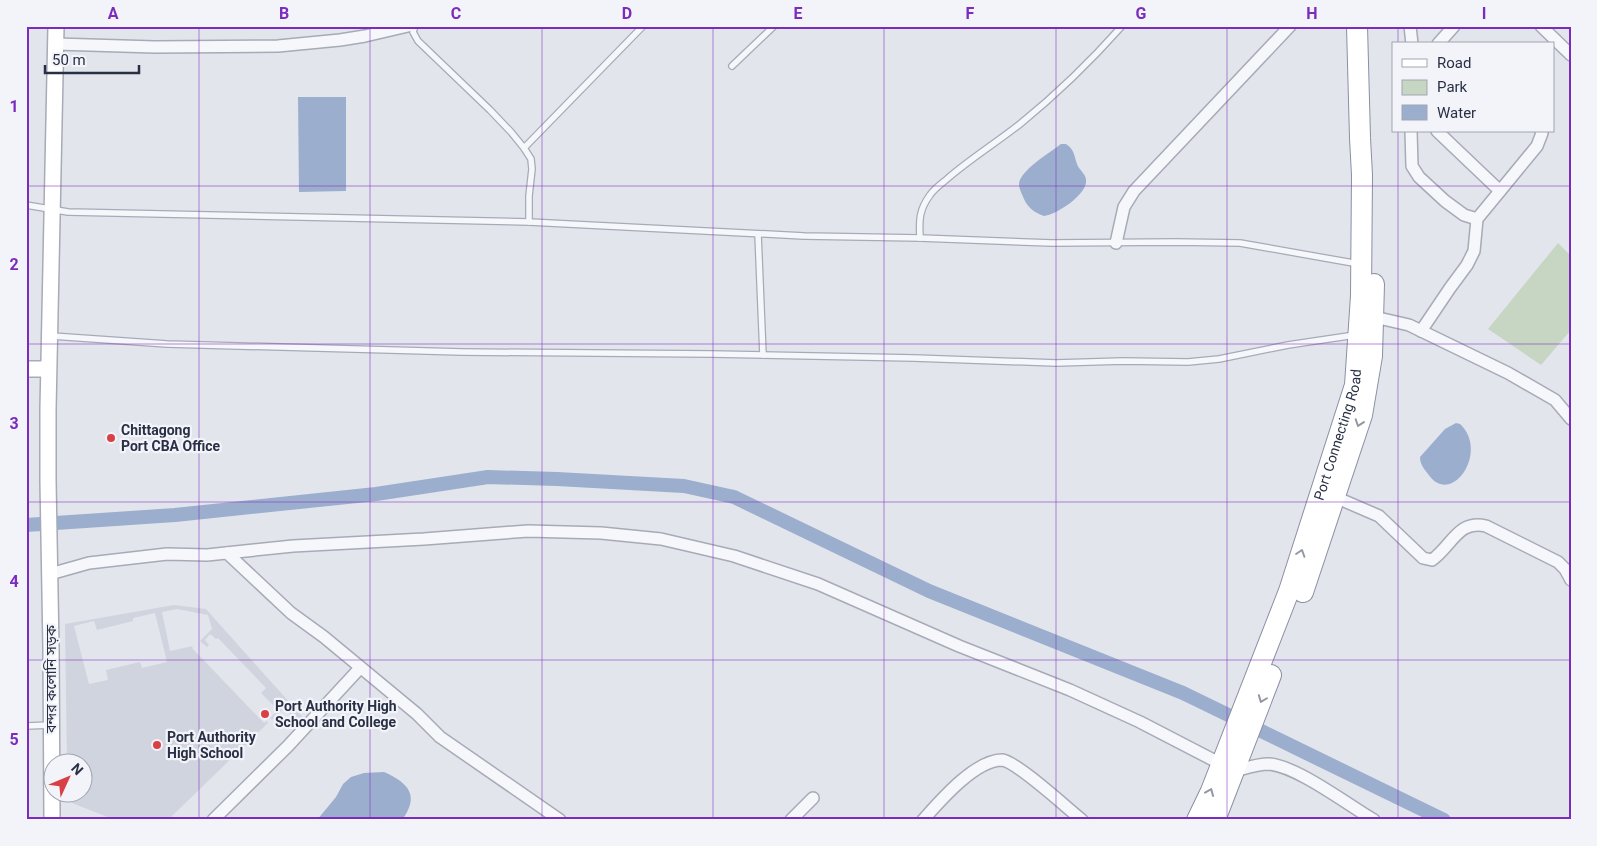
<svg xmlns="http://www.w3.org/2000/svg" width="1597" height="846" font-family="Roboto,'Noto Sans Bengali',sans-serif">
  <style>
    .built { fill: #d0d4de; fill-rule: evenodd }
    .green { fill: #c6d6c3 }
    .water { fill: #9baece }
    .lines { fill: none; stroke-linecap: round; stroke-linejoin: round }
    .canal { stroke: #9baece; stroke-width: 14 }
    .lane-casing { stroke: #a7abb7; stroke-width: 8 }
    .street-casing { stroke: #a7abb7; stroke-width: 14 }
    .secondary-casing { stroke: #a7abb7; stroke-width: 18 }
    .highway-casing { stroke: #8990a4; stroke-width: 22 }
    .lane { stroke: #f6f7fa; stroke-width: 5.5 }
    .street { stroke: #f6f7fa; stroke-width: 11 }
    .secondary { stroke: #fff; stroke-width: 15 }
    .highway { stroke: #fff; stroke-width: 20 }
    .oneway { stroke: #9498a2 }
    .grid { fill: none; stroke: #7b2cbf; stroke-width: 1; stroke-opacity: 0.55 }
    .poi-dot { fill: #d84045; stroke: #f3f4f9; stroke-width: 2 }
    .labels { text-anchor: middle; stroke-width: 4.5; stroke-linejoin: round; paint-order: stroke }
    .poi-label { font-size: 14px; font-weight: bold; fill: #293045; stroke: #f3f4f9; text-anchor: start }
    .street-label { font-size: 14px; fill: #293045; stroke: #f3f4f9 }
    .neatline { fill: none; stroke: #7b2cbf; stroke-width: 2 }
    .grid-label { font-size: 16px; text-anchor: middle; font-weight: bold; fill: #7b2cbf }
  </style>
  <rect width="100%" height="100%" fill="#e3e5ec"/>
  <path class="built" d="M174,605L206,609L308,723L212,820H205L301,726L284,708L272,720L270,718L278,710L261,693L266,688L218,638L216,639L210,634L205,640L209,645L207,647L200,641L212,629L208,615L177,609L162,612L170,651L193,646L192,648L264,723L267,721L268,723L171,817L173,820H115L67,801V794H82V764L67,763L65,624ZM155,613L167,662L142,668L140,662L106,670L108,680L89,684L74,626L94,621L97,630L133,621V618Z"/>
  <polygon class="green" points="1558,243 1571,256 1571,330 1541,365 1488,329"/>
  <g class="water">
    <polygon points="298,97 346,97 346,191 299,192"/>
    <path d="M1061,144H1066C1074,149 1074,155 1077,164C1079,170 1086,174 1086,180C1088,194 1056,215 1044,216C1035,213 1028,208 1024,199C1022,194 1019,189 1019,184C1020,170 1051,152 1061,144Z"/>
    <path d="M1456,423L1460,424C1490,452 1451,508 1428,474C1424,469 1420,464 1420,457L1445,429Z"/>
    <path d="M384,772C409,783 420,796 402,820H317L336,797L343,784L351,777L364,773Z"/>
  </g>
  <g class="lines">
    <polyline class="canal" points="26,525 175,515 376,494 488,477 557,479 684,486 734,497 929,591 1183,693 1444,820"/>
    <g class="lane-casing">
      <g id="lane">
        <polyline points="415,26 413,32 418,41 490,110 511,132 524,148 531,159 532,169 529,196 529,222"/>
        <polyline points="732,66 774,26"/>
        <polyline points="524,148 643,26"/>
        <polyline points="26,205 68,212 529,222 804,236 920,238 1052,243 1175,242 1240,243 1359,264"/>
        <polyline points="758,234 763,355"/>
        <path d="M920,238C919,220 919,210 930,195C934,189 941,184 947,179C970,159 996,143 1020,124C1057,94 1090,62 1122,26"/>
        <polyline points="52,336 167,344 462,352 712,354 914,358 1056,363 1123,361 1188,362 1219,359 1288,345 1355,335"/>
        <polyline points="26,726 51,725"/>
      </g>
    </g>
    <g class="street-casing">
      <g id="street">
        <polyline points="1410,26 1412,44"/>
        <polyline points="1541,26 1571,55"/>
        <polyline points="56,44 155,47 278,46 340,40 365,36 408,26"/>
        <polyline points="1438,44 1454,26"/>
        <polyline points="1411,131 1412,166 1419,177 1445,201 1464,215 1477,219"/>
        <polyline points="1437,131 1500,191"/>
        <polyline points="1116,243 1124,207 1134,191 1290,26"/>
        <polyline points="1374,317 1409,325 1508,373 1555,400 1571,419"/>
        <polyline points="1421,331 1450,288 1467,265 1474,251 1477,219 1537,146 1542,133 1541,131"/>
        <path d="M1335,497L1379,516L1423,558L1432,560C1452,546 1458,519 1486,526L1558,562L1565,569L1571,580"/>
        <polyline points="227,553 291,613 324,637 417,714 440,737 560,820"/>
        <polyline points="50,574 89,563 167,554 207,555 293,546 424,539 528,531 601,533 661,539 734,556 818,584 959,646 1070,690 1140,722 1221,764"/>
        <path d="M1235,771C1246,768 1257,764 1269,764C1297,766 1348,805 1374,820"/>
        <polyline points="213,820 288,746 360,668"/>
        <polyline points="791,820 813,798"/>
        <path d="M923,820C940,801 975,760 1002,760C1016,761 1068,809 1082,820"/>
      </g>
    </g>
    <g class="secondary-casing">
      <g id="secondary">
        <polyline points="26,369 48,369"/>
        <polyline points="52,820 51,648 48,481 48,409 56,26"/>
      </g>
    </g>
    <g class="highway-casing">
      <g id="highway">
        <polyline points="1303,592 1362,415 1372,356 1374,284"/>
        <path id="s1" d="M1197,820L1211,791L1289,591L1355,385L1361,296L1362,175L1360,138L1357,26"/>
        <polyline points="1215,820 1271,675"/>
      </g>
    </g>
    <use href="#lane" class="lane"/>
    <use href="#street" class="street"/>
    <use href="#secondary" class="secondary"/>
    <use href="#highway" class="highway"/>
  </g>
  <defs><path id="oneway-chevron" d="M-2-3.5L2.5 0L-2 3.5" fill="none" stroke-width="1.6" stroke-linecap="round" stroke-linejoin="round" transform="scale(1.25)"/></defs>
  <g class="oneway">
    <use href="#oneway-chevron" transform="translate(1359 423) rotate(109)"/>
    <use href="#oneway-chevron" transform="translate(1301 553) rotate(-72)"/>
    <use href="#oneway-chevron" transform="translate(1262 699) rotate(111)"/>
    <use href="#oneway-chevron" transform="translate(1210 792) rotate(-67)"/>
  </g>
  <path class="grid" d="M199,26V820M370,26V820M542,26V820M713,26V820M884,26V820M1056,26V820M1227,26V820M1398,26V44M1398,131V820M26,186H1571M26,344H1571M26,502H1571M26,660H1571"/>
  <g class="poi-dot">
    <circle cx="111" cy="438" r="5"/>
    <circle cx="265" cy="714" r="5"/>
    <circle cx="157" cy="745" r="5"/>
  </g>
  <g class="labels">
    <g class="poi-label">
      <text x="121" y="435">Chittagong<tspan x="121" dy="16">Port CBA Office</tspan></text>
      <text x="275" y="711">Port Authority High<tspan x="275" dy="16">School and College</tspan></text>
      <text x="167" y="742">Port Authority<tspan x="167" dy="16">High School</tspan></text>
    </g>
    <g class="street-label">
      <text dy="5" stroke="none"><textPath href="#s1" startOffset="411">Port Connecting Road</textPath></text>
      <text transform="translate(51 679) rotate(-90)" y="5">বন্দর কলোনি সড়ক</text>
    </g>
  </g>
  <rect width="1597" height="846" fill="none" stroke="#f3f4f9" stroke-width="55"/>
  <rect x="1392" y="42" width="162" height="90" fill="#f3f4f9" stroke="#a2a6b1"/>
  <rect x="1402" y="59" width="25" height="8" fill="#ffffff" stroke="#a2a6b1"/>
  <text x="1437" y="68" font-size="15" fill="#293045">Road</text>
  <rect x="1402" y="80" width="25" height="15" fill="#c6d6c3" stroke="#a2a6b1"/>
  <text x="1437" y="92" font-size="15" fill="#293045">Park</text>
  <rect x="1402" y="105" width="25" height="15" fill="#9baece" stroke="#a2a6b1"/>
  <text x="1437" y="118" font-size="15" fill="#293045">Water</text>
  <g transform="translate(68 778) rotate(46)"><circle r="24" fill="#f3f4f9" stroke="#a2a6b1"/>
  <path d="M0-4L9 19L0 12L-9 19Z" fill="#d84045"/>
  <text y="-8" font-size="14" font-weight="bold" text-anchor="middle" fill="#293045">N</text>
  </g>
  <path d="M45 65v8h94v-8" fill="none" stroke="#293045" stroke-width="2.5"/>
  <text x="52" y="65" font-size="15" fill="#293045" stroke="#f3f4f9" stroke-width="4" paint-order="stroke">50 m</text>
  <rect x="28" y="28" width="1542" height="790" class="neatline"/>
  <g class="grid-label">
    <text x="113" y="19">A</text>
    <text x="284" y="19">B</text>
    <text x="456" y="19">C</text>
    <text x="627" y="19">D</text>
    <text x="798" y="19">E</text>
    <text x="970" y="19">F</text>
    <text x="1141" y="19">G</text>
    <text x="1312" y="19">H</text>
    <text x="1484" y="19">I</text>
    <text x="14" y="112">1</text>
    <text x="14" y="270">2</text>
    <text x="14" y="429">3</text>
    <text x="14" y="587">4</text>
    <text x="14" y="745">5</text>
  </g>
</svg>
